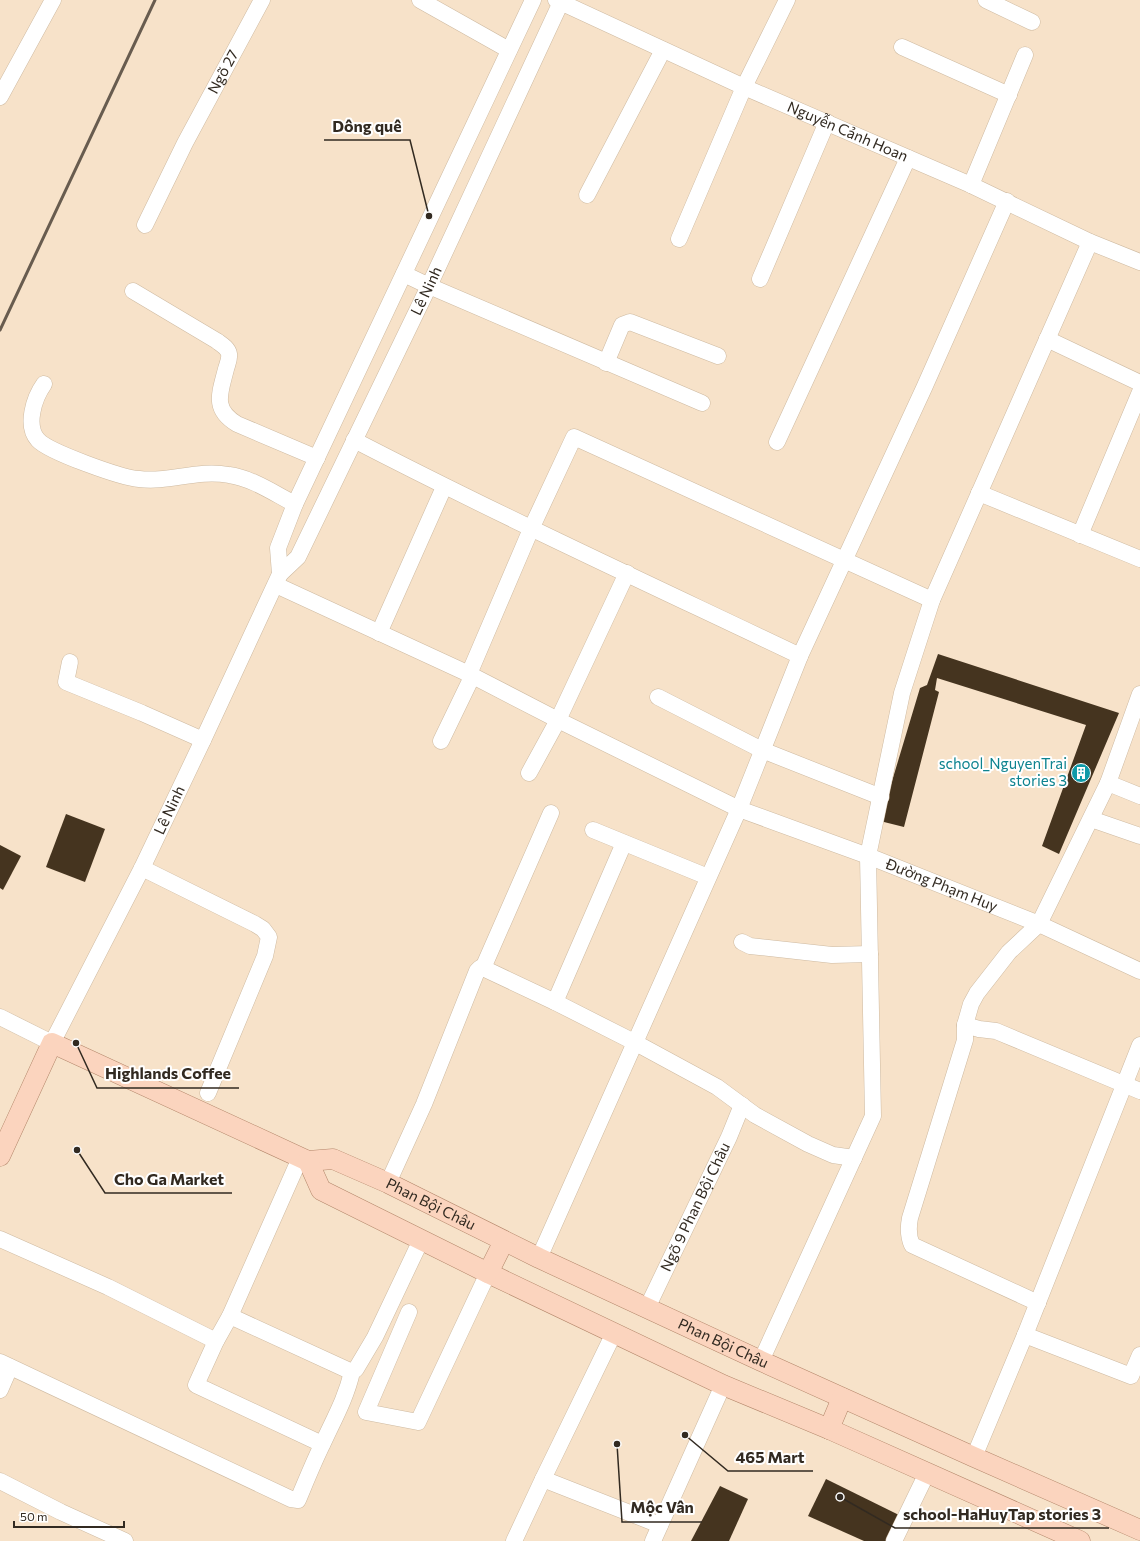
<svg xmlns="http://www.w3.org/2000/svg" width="1140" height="1541" font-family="Commissioner,sans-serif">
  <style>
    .building { fill: #45341f }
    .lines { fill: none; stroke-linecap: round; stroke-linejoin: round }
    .minor-casing { stroke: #cebaa1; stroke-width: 17 }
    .major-casing { stroke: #b3866a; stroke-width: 21 }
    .minor { stroke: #fff; stroke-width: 16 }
    .major { stroke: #fbd4be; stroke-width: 20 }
    .rail { stroke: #685c4f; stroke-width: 3 }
    .labels { text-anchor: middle; stroke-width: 4; stroke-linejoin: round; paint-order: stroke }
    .street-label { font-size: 15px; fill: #322a21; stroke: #fff }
    .culture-label { font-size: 15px; fill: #0d838f; stroke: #fff; text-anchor: end }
    .leader { fill: none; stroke: #322a21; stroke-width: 1.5 }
    .callout-dot { fill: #322a21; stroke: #fff; stroke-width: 1.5 }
    .callout-label { font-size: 16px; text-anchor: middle; font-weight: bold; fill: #322a21; stroke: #fff; stroke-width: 4; stroke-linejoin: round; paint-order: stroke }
  </style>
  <rect width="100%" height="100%" fill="#f7e2c9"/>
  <g class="building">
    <polygon points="938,654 1119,713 1059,854 1042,846 1086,725 937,678 935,690 939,692 904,827 880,821 920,688 927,685"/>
    <polygon points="66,814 105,829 85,882 46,867"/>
    <polygon points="0,845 21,856 3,890 0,888"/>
    <polygon points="826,1479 901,1516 889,1541 864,1541 808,1516"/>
    <polygon points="720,1486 748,1499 729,1541 691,1541"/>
  </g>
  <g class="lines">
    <g class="minor-casing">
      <g id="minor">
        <polyline points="420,0 509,50"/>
        <path id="s1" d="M556,0L744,87L971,185L1090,242L1140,262"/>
        <polyline points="986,0 1032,22"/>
        <polyline points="902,47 1009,95"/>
        <polyline points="0,97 53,0"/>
        <polyline points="971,185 1025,55"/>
        <polyline points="587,195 663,50"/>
        <path id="s2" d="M145,225L185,143L262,0"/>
        <polyline points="679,239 744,87 787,0"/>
        <polyline points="404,274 429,286 702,403"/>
        <polyline points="760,279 827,122"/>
        <path d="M133,291L217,341C221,344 228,348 229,354C230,359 227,365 226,369C220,393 212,409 237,424L317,458"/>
        <polyline points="1047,339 1140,383"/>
        <polyline points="606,363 622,325 630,322 718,356"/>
        <path d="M44,384C34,398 25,426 38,440C49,452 122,478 139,479C169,483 197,469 229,475C252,478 275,494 295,504"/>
        <path d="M354,440C501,516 651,585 800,656"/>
        <polyline points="777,442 908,158"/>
        <polyline points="979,493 1140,559"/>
        <polyline points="1080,535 1140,392"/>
        <polyline points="280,574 278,548 295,504 533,0"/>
        <path id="s3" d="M276,585L469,674L558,720L739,809L868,856L1039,924L1140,971"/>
        <polyline points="379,633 444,487"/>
        <polyline points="70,662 66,682 142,713 203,740"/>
        <polyline points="658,697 762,750 881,797"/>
        <polyline points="441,741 470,681 469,674 531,529 574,437 932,600"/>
        <polyline points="529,773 558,720 627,573"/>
        <polyline points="1108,783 1140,796"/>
        <polyline points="1091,819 1140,836"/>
        <polyline points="593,830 708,877"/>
        <polyline points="142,868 255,924 263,929 269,937 265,956 208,1093"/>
        <polyline points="742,942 750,946 832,955 870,954"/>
        <polyline points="483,968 551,813"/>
        <polyline points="555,1002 624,843"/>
        <path id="s4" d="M0,1017L52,1043L142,868L203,740L280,574L298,557L429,286L562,0"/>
        <polyline points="965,1025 971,1004 977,993 1009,952 1039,924 1108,783 1140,694"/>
        <polyline points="300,1158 230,1316 216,1341 196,1385 322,1444"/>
        <polyline points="388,1183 424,1104 477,971 480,968 483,968 555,1002 634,1042 717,1087 755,1115 808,1144 833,1155 854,1158"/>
        <polyline points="0,1239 108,1287 216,1341"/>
        <polyline points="539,1258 739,809 800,656 924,388 1007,201"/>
        <path d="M1038,1303L912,1245C908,1236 908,1228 910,1218L965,1040V1025L979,1029L996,1031L1140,1091"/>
        <path id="s5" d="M647,1308L729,1137L742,1105"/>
        <polyline points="409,1312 366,1412 418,1422 488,1273"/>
        <polyline points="230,1316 352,1372"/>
        <polyline points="1025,1335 1131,1376 1140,1355"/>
        <polyline points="761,1361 873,1116 868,856 902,693 932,600 1090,242"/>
        <path d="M0,1362L291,1499L298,1500C306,1481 314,1461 323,1443C334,1419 346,1398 352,1372L356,1369L375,1337L421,1240"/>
        <polyline points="0,1390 10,1367"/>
        <polyline points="974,1457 1025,1335 1140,1045"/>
        <polyline points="543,1479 660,1525"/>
        <polyline points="0,1481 61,1512 125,1541"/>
        <polyline points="514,1541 543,1479 614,1333"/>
        <polyline points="653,1541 723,1385"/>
        <polyline points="894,1541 927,1473"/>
      </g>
    </g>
    <g class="major-casing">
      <g id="major">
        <path id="s6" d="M0,1156L52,1043L308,1161L333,1159L388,1183L539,1258L761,1361L974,1457L1140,1530"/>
        <polyline points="308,1161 321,1190 488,1273 723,1385 829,1429 1080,1541"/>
        <polyline points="488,1273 504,1241"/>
        <polyline points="829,1429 842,1398"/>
      </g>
    </g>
    <use href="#minor" class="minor"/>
    <use href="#major" class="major"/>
    <polyline class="rail" points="0,330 155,0"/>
  </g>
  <defs>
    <g id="building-disc" transform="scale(1)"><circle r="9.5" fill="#0f9aa8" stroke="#fff"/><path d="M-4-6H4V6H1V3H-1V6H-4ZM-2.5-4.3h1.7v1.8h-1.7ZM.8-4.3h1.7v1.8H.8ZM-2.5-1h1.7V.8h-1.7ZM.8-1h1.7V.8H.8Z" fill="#fff"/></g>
  </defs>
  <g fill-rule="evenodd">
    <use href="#building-disc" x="1081" y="773"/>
  </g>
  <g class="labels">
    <g class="street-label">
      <text dy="5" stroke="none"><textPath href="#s2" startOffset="172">Ngõ 27</textPath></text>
      <text dy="5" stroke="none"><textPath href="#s1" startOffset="320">Nguyễn Cảnh Hoan</textPath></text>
      <text dy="5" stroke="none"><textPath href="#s4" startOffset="900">Lê Ninh</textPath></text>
      <text dy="5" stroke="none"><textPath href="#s4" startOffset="319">Lê Ninh</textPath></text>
      <text dy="5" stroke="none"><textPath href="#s3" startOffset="731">Đường Phạm Huy</textPath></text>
      <text dy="5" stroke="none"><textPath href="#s6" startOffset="539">Phan Bội Châu</textPath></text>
      <text dy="5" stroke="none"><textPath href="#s5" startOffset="112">Ngõ 9 Phan Bội Châu</textPath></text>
      <text dy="5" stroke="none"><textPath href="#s6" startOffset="863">Phan Bội Châu</textPath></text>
    </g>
    <g class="culture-label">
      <text x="1067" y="769">school_NguyenTrai<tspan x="1067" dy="17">stories 3</tspan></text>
    </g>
  </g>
  <path class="leader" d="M429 216L410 140H324M76 1043L97 1088H239M77 1150L105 1193H232M685 1435L728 1471H813M617 1444L622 1522H702M840 1497L895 1528H1109"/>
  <g class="callout-dot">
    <circle cx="429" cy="216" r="4"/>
    <circle cx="76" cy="1043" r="4"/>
    <circle cx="77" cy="1150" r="4"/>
    <circle cx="685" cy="1435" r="4"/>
    <circle cx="617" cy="1444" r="4"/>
    <circle cx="840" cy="1497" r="4"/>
  </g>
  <g class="callout-label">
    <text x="367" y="132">Dông quê</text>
    <text x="168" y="1079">Highlands Coffee</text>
    <text x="169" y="1185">Cho Ga Market</text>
    <text x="770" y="1463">465 Mart</text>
    <text x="662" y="1513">Mộc Vân</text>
    <text x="1002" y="1520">school-HaHuyTap stories 3</text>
  </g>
  <path d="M14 1521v6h110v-6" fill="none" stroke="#322a21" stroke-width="2"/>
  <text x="20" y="1521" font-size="12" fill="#322a21" stroke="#ffffff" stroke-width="3" paint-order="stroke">50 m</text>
</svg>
